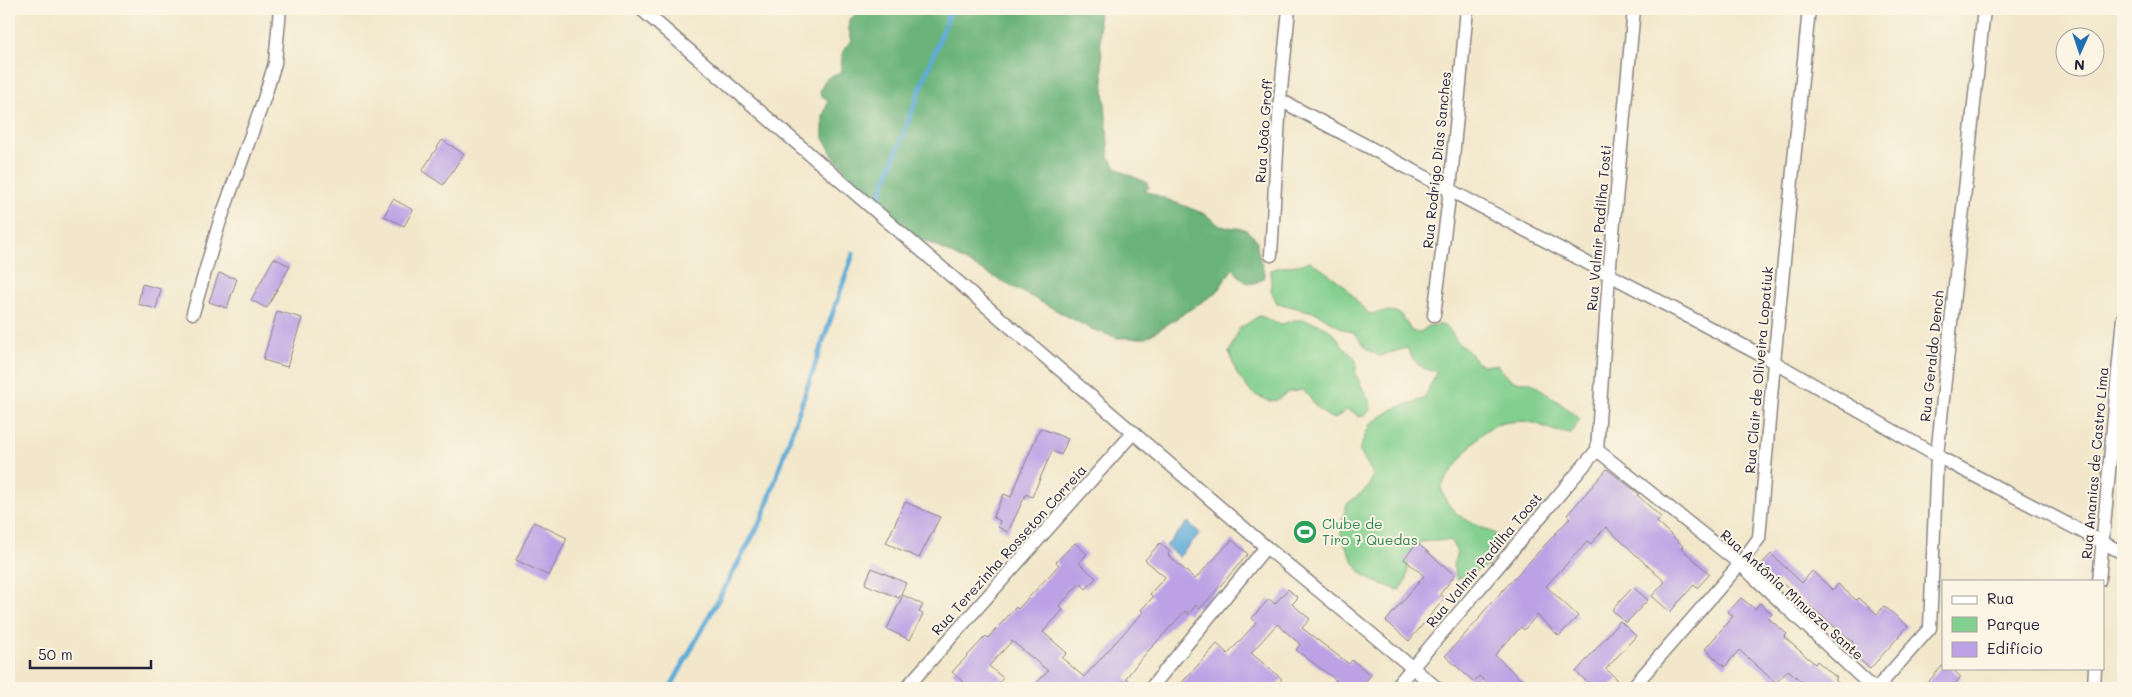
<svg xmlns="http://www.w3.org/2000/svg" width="2132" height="697" font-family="Mali,sans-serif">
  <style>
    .green { fill: #82cf8e; stroke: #527864 }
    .forest { fill: #69b279; stroke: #466a5a }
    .water { fill: #5fabd8; stroke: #40668a }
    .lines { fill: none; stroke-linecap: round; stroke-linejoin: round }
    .stream { stroke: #5fabd8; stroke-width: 5 }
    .building { fill: #bca2e5 }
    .street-casing { stroke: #8a8483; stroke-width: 15 }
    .street { stroke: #fff; stroke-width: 12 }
    .labels { text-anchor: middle; stroke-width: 4; stroke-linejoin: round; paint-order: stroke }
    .street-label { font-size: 14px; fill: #22223b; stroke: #fcf5e5 }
    .leisure-label { font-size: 14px; fill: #27864d; stroke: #fcf5e5; text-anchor: start }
  </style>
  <rect width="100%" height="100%" fill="#fcf5e5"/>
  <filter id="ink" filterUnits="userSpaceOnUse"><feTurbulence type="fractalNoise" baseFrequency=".02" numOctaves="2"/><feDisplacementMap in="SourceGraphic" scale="10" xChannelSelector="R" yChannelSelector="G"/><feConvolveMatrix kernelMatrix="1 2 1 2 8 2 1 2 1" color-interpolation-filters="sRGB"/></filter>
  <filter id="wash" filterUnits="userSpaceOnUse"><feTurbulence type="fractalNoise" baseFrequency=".0096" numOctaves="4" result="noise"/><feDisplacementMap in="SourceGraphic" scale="20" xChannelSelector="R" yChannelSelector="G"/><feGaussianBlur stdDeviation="1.12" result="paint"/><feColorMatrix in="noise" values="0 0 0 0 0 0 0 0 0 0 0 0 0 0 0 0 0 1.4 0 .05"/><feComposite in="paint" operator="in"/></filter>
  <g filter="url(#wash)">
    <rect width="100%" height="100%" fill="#f2e7cb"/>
    <g class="green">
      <path d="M1310,261L1344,285L1360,305L1370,314C1392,310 1401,307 1410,330C1418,334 1422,332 1428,326L1441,325L1448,328L1458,343L1469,352L1477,363L1483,365H1497C1502,371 1508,381 1518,382C1521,382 1526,381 1529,382C1534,383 1576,415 1580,419L1571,433C1553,433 1546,426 1530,422C1518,420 1498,422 1488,429C1476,436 1449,474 1441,487C1448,517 1472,522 1496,534C1498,571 1485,566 1457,579L1453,566L1457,552L1450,540L1421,542L1410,551L1407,579L1399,590L1373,581L1361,573L1353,561L1341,536L1342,521L1347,504L1369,487L1373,474L1359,450L1370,424L1393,409L1424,399L1437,372C1420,369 1414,363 1407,348L1379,356L1367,349L1354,333L1341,328L1317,313L1277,303L1271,290V270C1287,264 1294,268 1310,261Z"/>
      <path d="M1259,316C1267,317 1273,324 1281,324C1286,324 1290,320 1296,320C1308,319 1323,325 1332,332C1337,336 1339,343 1344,348C1353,356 1360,360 1355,373L1370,403V410L1366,415L1359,417L1353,412L1346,410L1335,419C1318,414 1314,401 1303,390L1289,392L1277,400L1269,401L1256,395L1250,391L1237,374L1229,352L1240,328Z"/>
    </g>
    <path class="forest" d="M862,9H1098L1109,157C1120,175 1129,174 1146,182L1149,188L1143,190L1205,214L1220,226L1245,229L1257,240V247L1265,277C1249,290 1242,281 1233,268L1216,293L1146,338H1118L1091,329L929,242L908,235L905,228L881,212L849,178L841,164L835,159L823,137V117L828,101L820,94C822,81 827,75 841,73C842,61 840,48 852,41L849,30V20Z"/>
    <polygon class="water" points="1188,522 1200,533 1179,557 1166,546"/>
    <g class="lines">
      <g class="stream">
        <polyline points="879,198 951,9"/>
        <polyline points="670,688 762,519 853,254"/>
      </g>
    </g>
    <g id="blocks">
      <g class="building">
        <polygon points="442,140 464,154 443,185 422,171"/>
        <polygon points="393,199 413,210 404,226 384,216"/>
        <polygon points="274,258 290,266 267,308 251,300"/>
        <polygon points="219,273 237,279 227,308 209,302"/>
        <polygon points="142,284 161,289 156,309 138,304"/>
        <polygon points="277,311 302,318 287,367 263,360"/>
        <polygon points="1040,428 1068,439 1061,455 1052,451 1032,497 1026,494 1008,532 998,527 1000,521 993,517 1004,494 1011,497"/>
        <polygon points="1607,469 1639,494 1637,495 1661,517 1657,522 1683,546 1681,548 1710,574 1697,588 1694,585 1670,612 1652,596 1665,582 1606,527 1591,544 1588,541 1546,586 1578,616 1559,636 1537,615 1524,630 1521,627 1495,655 1530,688 1492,688 1479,676 1474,682 1445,656 1480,618 1479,617 1493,601 1570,518 1567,515"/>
        <polygon points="905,502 940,517 919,558 886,543"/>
        <polygon points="534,522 567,538 549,576 516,560"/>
        <polygon points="1232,540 1248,554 1200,609 1196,605 1189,614 1185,611 1140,660 1126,678 1138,688 1032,688 1048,671 1012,641 989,666 1003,678 994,688 970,688 952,672 986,636 988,638 1016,607 1018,609 1059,565 1056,562 1075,543 1087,554 1079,563 1096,578 1086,589 1080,583 1059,606 1063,610 1043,632 1067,653 1062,658 1084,677 1143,612 1141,610 1153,597 1150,594 1165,577 1145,560 1160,543 1170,552 1168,555 1195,579"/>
        <polygon points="1417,543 1455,575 1440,594 1445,598 1409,641 1386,621 1424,576 1404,559"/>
        <polygon points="1771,554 1802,583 1812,571 1833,590 1838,584 1856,600 1858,598 1877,614 1884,606 1908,626 1870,669 1847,649 1853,642 1778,580 1774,584 1757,569"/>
        <polygon points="872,568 906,583 899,598 865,584"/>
        <polygon points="1633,587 1648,600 1626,623 1612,610"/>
        <polygon points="1288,589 1298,598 1292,604 1310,619 1302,628 1349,664 1352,660 1371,675 1360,688 1329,688 1336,680 1296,650 1300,644 1277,624 1251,653 1282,679 1274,688 1177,688 1217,644 1228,654 1256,623 1252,618 1269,599 1275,604"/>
        <polygon points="903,595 923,605 919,612 923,614 910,640 887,629"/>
        <polygon points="1741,598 1755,609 1760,603 1772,614 1768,618 1787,634 1784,637 1815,664 1817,661 1837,678 1835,680 1845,688 1809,688 1788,670 1776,683 1739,650 1725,667 1705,649 1733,616 1728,612"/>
        <polygon points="1620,621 1636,636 1606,669 1617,679 1608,688 1594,688 1576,672"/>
        <polygon points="1943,665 1943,668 1951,668 1961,677 1951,688 1923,688"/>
      </g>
    </g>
  </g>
  <g filter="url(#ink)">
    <use href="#blocks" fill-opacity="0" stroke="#8a8483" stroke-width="1"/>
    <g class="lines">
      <g class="street-casing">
        <g id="street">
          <polyline points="641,9 1266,547 1437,688"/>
          <polyline points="1280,100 1774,362 1937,456 2123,553"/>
          <polyline points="1271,255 1280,100 1289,9"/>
          <polyline points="193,313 219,224 264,99 275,63 280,9"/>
          <polyline points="1434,315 1450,190 1467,9"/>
          <polyline points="1597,450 1609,275 1634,9"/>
          <polyline points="1597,450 1740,564 1873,688"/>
          <polyline points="2099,581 2123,318"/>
          <polyline points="906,688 1134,432"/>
          <polyline points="1151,688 1266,547"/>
          <polyline points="1395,688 1597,450"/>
          <polyline points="1632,688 1740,564 1759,538 1774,362 1809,9"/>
          <polyline points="1877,688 1930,628 1937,456 1984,9"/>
          <polyline points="2094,688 2095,668"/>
        </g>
      </g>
      <use href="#street" class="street"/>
    </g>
  </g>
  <defs>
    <g id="stadium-disc" transform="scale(1.25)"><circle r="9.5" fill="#2e9e5b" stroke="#fcf5e5"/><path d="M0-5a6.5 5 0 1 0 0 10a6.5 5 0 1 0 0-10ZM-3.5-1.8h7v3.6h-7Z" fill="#fff"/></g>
  </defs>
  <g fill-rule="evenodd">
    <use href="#stadium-disc" x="1305" y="532"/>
  </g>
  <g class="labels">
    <g class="street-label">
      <text transform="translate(1264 131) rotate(-86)" y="5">Rua João Groff</text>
      <text transform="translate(1437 160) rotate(-84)" y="5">Rua Rodrigo Dias Sanches</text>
      <text transform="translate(1599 228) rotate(-85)" y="5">Rua Valmir Padilha Tosti</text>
      <text transform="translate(1932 356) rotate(-84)" y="5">Rua Geraldo Dench</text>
      <text transform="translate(1759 370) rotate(-85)" y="5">Rua Clair de Oliveira Lopatiuk</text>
      <text transform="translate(2095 463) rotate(-85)" y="5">Rua Ananias de Castro Lima</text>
      <text transform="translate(1009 550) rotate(-48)" y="5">Rua Terezinha Rosseton Correia</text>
      <text transform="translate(1484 560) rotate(-50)" y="5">Rua Valmir Padilha Toost</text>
      <text transform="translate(1792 595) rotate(42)" y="5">Rua Antônia Minueza Sante</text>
    </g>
    <g class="leisure-label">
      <text x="1322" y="529">Clube de<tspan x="1322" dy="16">Tiro 7 Quedas</tspan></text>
    </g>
  </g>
  <rect width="2132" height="697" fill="none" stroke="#fcf5e5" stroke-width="30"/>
  <rect x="1942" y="580" width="162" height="90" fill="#fcf5e5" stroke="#a5a1a1"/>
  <rect x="1952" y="596" width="25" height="8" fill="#ffffff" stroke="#a5a1a1"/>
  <text x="1987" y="604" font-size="15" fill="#22223b">Rua</text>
  <rect x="1952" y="617" width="25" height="15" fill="#82cf8e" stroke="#a5a1a1"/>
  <text x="1987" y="630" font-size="15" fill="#22223b">Parque</text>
  <rect x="1952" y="642" width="25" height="15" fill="#bca2e5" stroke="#a5a1a1"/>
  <text x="1987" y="654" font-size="15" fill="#22223b">Edifício</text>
  <g transform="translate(2080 52) rotate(183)"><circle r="24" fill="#fcf5e5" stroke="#a5a1a1"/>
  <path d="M0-4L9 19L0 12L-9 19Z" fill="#1f6fb2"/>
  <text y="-8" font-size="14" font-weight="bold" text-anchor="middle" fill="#22223b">N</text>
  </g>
  <path d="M30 660v8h121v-8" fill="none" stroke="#22223b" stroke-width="2.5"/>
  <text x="38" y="660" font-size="15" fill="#22223b" stroke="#fcf5e5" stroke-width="4" paint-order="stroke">50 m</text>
</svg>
